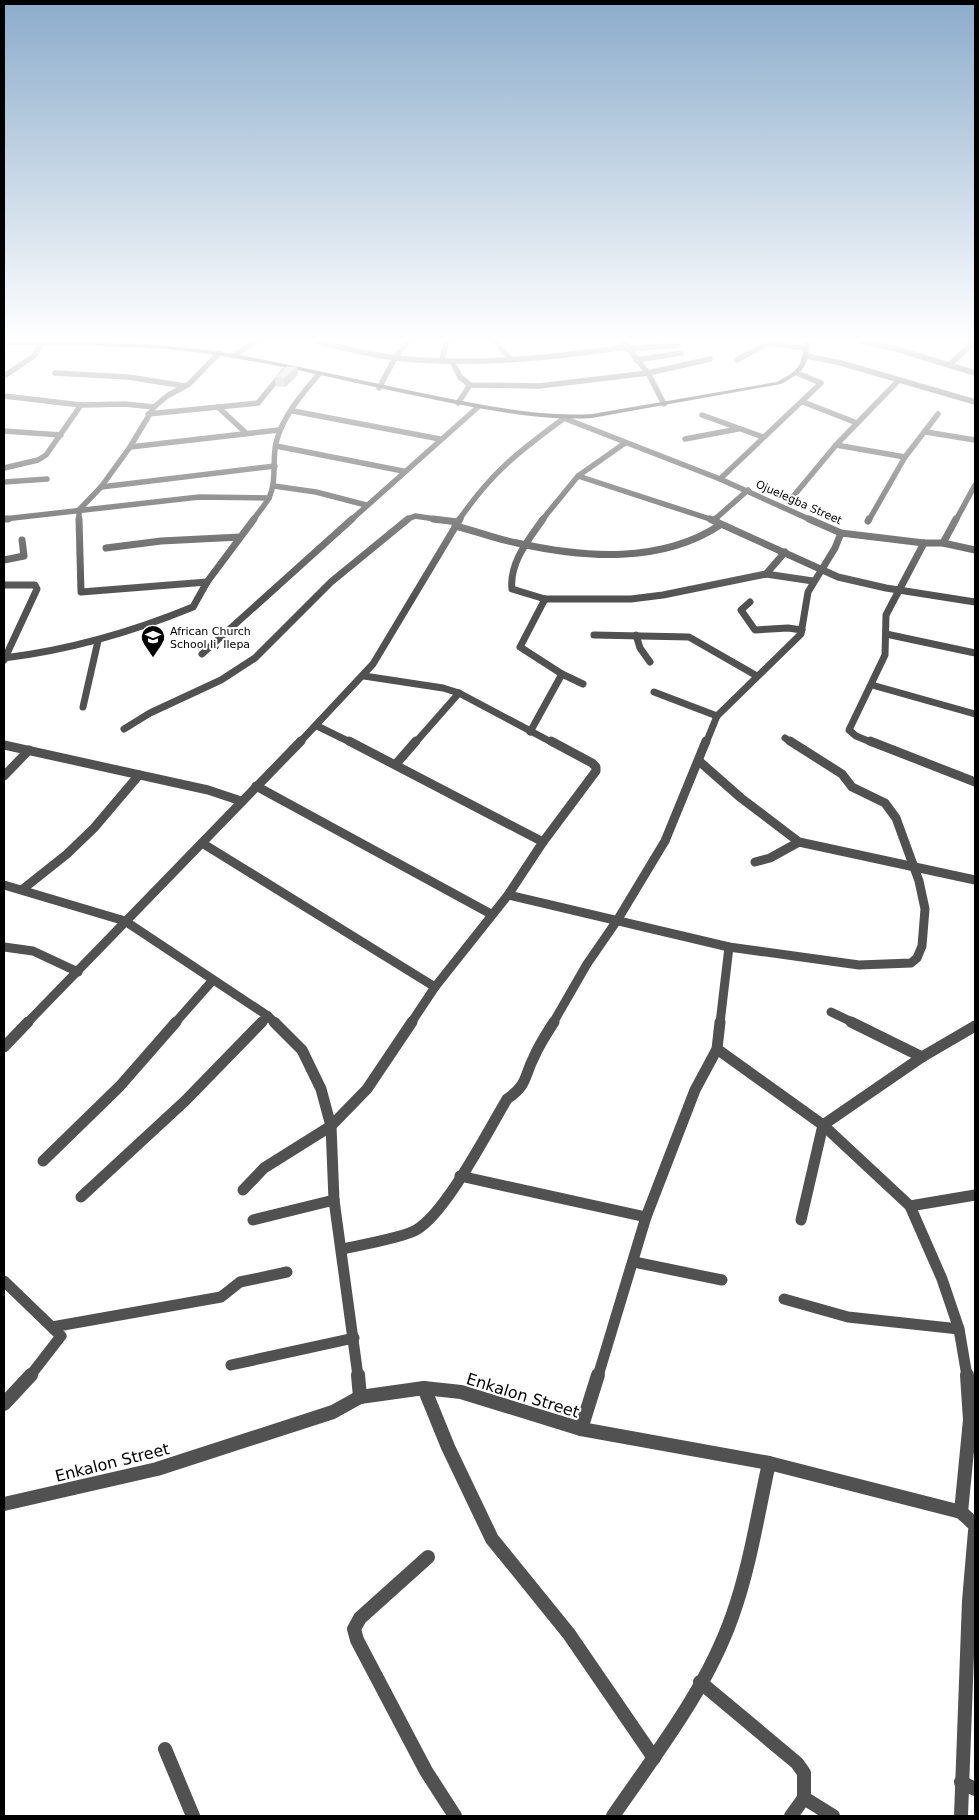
<svg xmlns="http://www.w3.org/2000/svg" width="979" height="1820" font-family="'DejaVu Sans',sans-serif">
  <style>
    .lines { fill: none; stroke-linecap: round; stroke-linejoin: round }
    .street-far4 { stroke: #515151; stroke-width: 5.5 }
    .street-far3 { stroke: #515151; stroke-width: 7 }
    .street-far2 { stroke: #515151; stroke-width: 9 }
    .street-far1 { stroke: #515151; stroke-width: 11 }
    .street { stroke: #515151; stroke-width: 14 }
    .secondary { fill: #1e1e1e; fill-rule: evenodd }
    .wall { fill: #a5a5a5 }
    .shaded-wall { fill: #868686 }
    .building { fill: #c0c0c0; stroke: #868686 }
    .labels { text-anchor: middle; stroke-width: 4; stroke-linejoin: round; paint-order: stroke }
    .far-street-label { font-size: 11px; fill: #000; stroke: #fff }
    .far-poi-label { font-size: 11px; fill: #000; stroke: #fff; text-anchor: start }
    .near-street-label { font-size: 16px; fill: #000; stroke: #fff }
  </style>
  <rect width="100%" height="100%" fill="#fff"/>
  <g class="lines">
    <g class="street-far4">
      <path d="M318,342C344,348 370,355 397,358C473,366 550,358 626,347"/>
      <polyline points="496,342 511,360"/>
      <polyline points="623,342 648,373 664,404"/>
      <polyline points="863,342 893,348 975,373"/>
      <polyline points="627,349 679,345"/>
      <polyline points="233,356 255,342"/>
      <polyline points="807,356 841,363 975,402"/>
      <polyline points="636,360 681,353"/>
      <polyline points="737,360 768,343 805,348"/>
      <polyline points="441,361 447,342"/>
      <polyline points="452,361 460,377 470,385 539,386 648,373 710,359"/>
      <polyline points="949,365 971,345 964,342"/>
      <polyline points="55,373 128,377 185,386"/>
      <polyline points="4,376 34,356 41,344"/>
      <polyline points="379,388 395,358 407,342"/>
      <polyline points="4,396 81,405 125,404 154,407"/>
      <polyline points="803,402 857,423"/>
      <polyline points="458,403 470,385"/>
      <polyline points="218,407 246,433"/>
      <polyline points="293,411 440,439"/>
      <polyline points="148,414 258,403 284,371"/>
      <polyline points="702,415 763,437"/>
      <polyline points="566,419 720,479 811,520"/>
      <polyline points="4,431 61,435"/>
      <polyline points="926,432 975,440"/>
      <polyline points="685,439 738,429"/>
      <polyline points="836,445 905,457"/>
      <polyline points="276,446 403,471"/>
      <polyline points="130,447 279,430"/>
      <polyline points="4,468 38,460 46,455 81,405"/>
      <polyline points="578,476 713,520"/>
      <polyline points="720,479 821,383 797,373"/>
      <polyline points="4,482 47,479"/>
      <polyline points="274,486 316,492 366,505"/>
      <polyline points="101,487 275,466"/>
      <polyline points="791,499 836,445 898,381"/>
      <polyline points="4,519 199,497 269,498"/>
      <polyline points="79,520 79,510 101,487 130,447 154,407 167,396 189,384 219,353"/>
      <path d="M253,520C258,513 265,505 269,498C277,481 272,461 276,443C282,417 302,394 319,374"/>
      <polyline points="351,520 478,407"/>
      <polyline points="406,520 415,516 442,520"/>
      <path d="M459,520C491,473 518,452 563,419"/>
      <polyline points="542,520 578,476 625,443"/>
      <polyline points="714,520 748,490"/>
      <polyline points="869,520 905,457 938,414"/>
      <polyline points="956,520 975,485"/>
    </g>
    <g class="street-far3">
      <polyline points="4,519 8,519"/>
      <polyline points="79,519 81,592 207,582"/>
      <polyline points="433,519 458,522"/>
      <path d="M543,519C529,539 509,563 512,589L545,599H631L663,595L766,574L813,581"/>
      <polyline points="710,519 838,577 886,588 975,602"/>
      <polyline points="809,519 841,533 924,543 943,543 975,550"/>
      <polyline points="714,520 716,519"/>
      <polyline points="868,521 869,519"/>
      <path d="M455,526C476,531 496,539 517,543C584,558 661,564 720,525"/>
      <polyline points="943,543 956,519"/>
      <polyline points="106,548 161,541 240,537"/>
      <polyline points="4,560 24,556 22,540"/>
      <polyline points="766,574 785,552"/>
      <polyline points="4,585 35,585 37,589 4,660"/>
      <polyline points="545,599 520,647 562,674 583,684"/>
      <polyline points="750,602 741,610 755,630 788,628 802,630"/>
      <polyline points="886,634 975,653"/>
      <polyline points="594,635 689,637 757,676"/>
      <polyline points="636,635 640,648 650,662"/>
      <polyline points="202,654 352,519"/>
      <path d="M4,658C70,650 132,632 193,607L207,582L254,519"/>
      <polyline points="364,676 443,688 459,693 553,743"/>
      <polyline points="872,685 975,714"/>
      <polyline points="654,692 717,716"/>
      <polyline points="83,707 98,641"/>
      <polyline points="317,726 352,743"/>
      <polyline points="124,729 150,713 221,680 255,658 331,582 408,519"/>
      <polyline points="530,732 562,674"/>
      <polyline points="785,738 792,743"/>
      <polyline points="299,743 373,664 460,519"/>
      <polyline points="415,743 459,693"/>
      <polyline points="706,743 717,716 801,634 808,592 835,548 841,533"/>
      <polyline points="873,743 856,736 849,730 885,655 886,615 924,543"/>
    </g>
    <g class="street-far2">
      <polyline points="349,741 543,842"/>
      <polyline points="870,741 975,782"/>
      <polyline points="4,745 208,790 241,801"/>
      <polyline points="699,761 741,798 799,842 975,880"/>
      <polyline points="396,764 416,741"/>
      <polyline points="4,776 29,750"/>
      <polyline points="256,786 491,914"/>
      <polyline points="202,843 435,987"/>
      <polyline points="755,862 770,858 799,842"/>
      <polyline points="4,885 125,921 268,1016 275,1023"/>
      <polyline points="23,889 67,854 94,828 139,775"/>
      <polyline points="508,895 729,947 859,965 911,963 917,958 922,946 925,909 919,881 896,818 885,803 852,787 842,774 790,741"/>
      <polyline points="4,947 33,951 78,972"/>
      <polyline points="831,1012 854,1023"/>
      <polyline points="27,1023 301,741"/>
      <polyline points="175,1023 213,980"/>
      <polyline points="261,1023 268,1016"/>
      <polyline points="411,1023 435,987 508,895 543,842 596,771 596,767 592,763 551,741"/>
      <polyline points="553,1023 587,964 618,919 665,841 706,741"/>
      <polyline points="720,1023 729,947"/>
    </g>
    <g class="street-far1">
      <polyline points="274,1022 302,1050 321,1089 331,1126 334,1200 358,1376"/>
      <polyline points="851,1022 922,1057"/>
      <polyline points="4,1047 28,1022"/>
      <polyline points="717,1049 823,1125 910,1206 942,1279 959,1329 967,1376"/>
      <polyline points="43,1161 120,1086 176,1022"/>
      <polyline points="460,1176 646,1217"/>
      <polyline points="243,1190 264,1168 331,1126 367,1089 412,1022"/>
      <polyline points="81,1197 185,1101 262,1022"/>
      <polyline points="910,1206 975,1195"/>
      <polyline points="253,1220 334,1200"/>
      <polyline points="801,1220 823,1125 922,1057 975,1026"/>
      <path d="M342,1249C360,1245 402,1238 416,1230C446,1213 488,1131 507,1099C528,1085 524,1076 534,1057C539,1045 547,1033 554,1022"/>
      <polyline points="634,1262 722,1280"/>
      <polyline points="4,1281 61,1336 30,1376"/>
      <polyline points="784,1299 848,1317 959,1329"/>
      <polyline points="52,1327 221,1297 240,1282 287,1272"/>
      <polyline points="231,1365 354,1338"/>
      <polyline points="598,1376 646,1217 695,1090 717,1049 720,1022"/>
    </g>
    <g class="street">
      <polyline points="358,1375 360,1397"/>
      <polyline points="424,1388 448,1447 492,1539 569,1634 654,1758"/>
      <polyline points="4,1404 31,1375"/>
      <polyline points="581,1429 598,1375"/>
      <polyline points="4,1504 157,1469 333,1412 360,1397 424,1388 461,1392 581,1429 769,1463 961,1512 975,1525"/>
      <polyline points="961,1512 970,1420 967,1375"/>
      <polyline points="428,1557 360,1618 354,1629 357,1640 426,1771 455,1816"/>
      <polyline points="700,1682 797,1763 804,1773 804,1798 833,1816"/>
      <polyline points="165,1749 193,1816"/>
      <polyline points="961,1782 975,1789"/>
      <path d="M613,1816C657,1752 707,1689 733,1614C750,1566 758,1513 769,1463"/>
      <polyline points="791,1816 804,1798"/>
      <polyline points="961,1816 969,1601 975,1531"/>
    </g>
    <path class="secondary" d="M4,342C81,342 158,341 234,354C305,367 375,384 446,398C494,407 542,417 592,414L777,382C799,370 802,367 804,342H810C807,369 804,371 781,384L592,418C542,421 495,411 446,402C375,388 305,370 234,358C158,344 81,346 4,345Z"/>
  </g>
  <polygon class="wall" points="297,367 298,375 285,387 276,386 275,378"/>
  <polygon class="shaded-wall" points="297,367 298,375 285,387 284,379"/>
  <polygon class="building" points="287,366 297,367 284,379 275,378"/>
  <linearGradient id="sky" x2="0" y2="1"><stop stop-color="#8baccb"/><stop offset="0.57" stop-color="#fff"/><stop offset="1" stop-color="#fff" stop-opacity="0"/></linearGradient>
  <rect width="979" height="597" fill="url(#sky)"/>
  <defs>
    <g id="school-pin" transform="scale(1.25)"><path d="M0 17L-7.5 6A9.5 9.5 0 1 1 7.5 6Z" fill="#000" stroke="#fff"/><path d="M0-5L7-2L0 1L-7-2ZM-4 1L0 2.5L4 1V4Q0 6-4 4Z" fill="#fff"/></g>
  </defs>
  <g fill-rule="evenodd">
    <use href="#school-pin" x="153" y="637"/>
  </g>
  <g class="labels">
    <g class="far-street-label">
      <text transform="translate(799 502) rotate(24)" y="4">Ojuelegba Street</text>
    </g>
    <g class="far-poi-label">
      <text x="170" y="635">African Church<tspan x="170" dy="13">School Ii, Ilepa</tspan></text>
    </g>
    <g class="near-street-label">
      <text transform="translate(523 1395) rotate(17)" y="6">Enkalon Street</text>
      <text transform="translate(112 1462) rotate(-14)" y="6">Enkalon Street</text>
    </g>
  </g>
  <rect width="979" height="1820" fill="none" stroke="#000000" stroke-width="10"/>
</svg>
